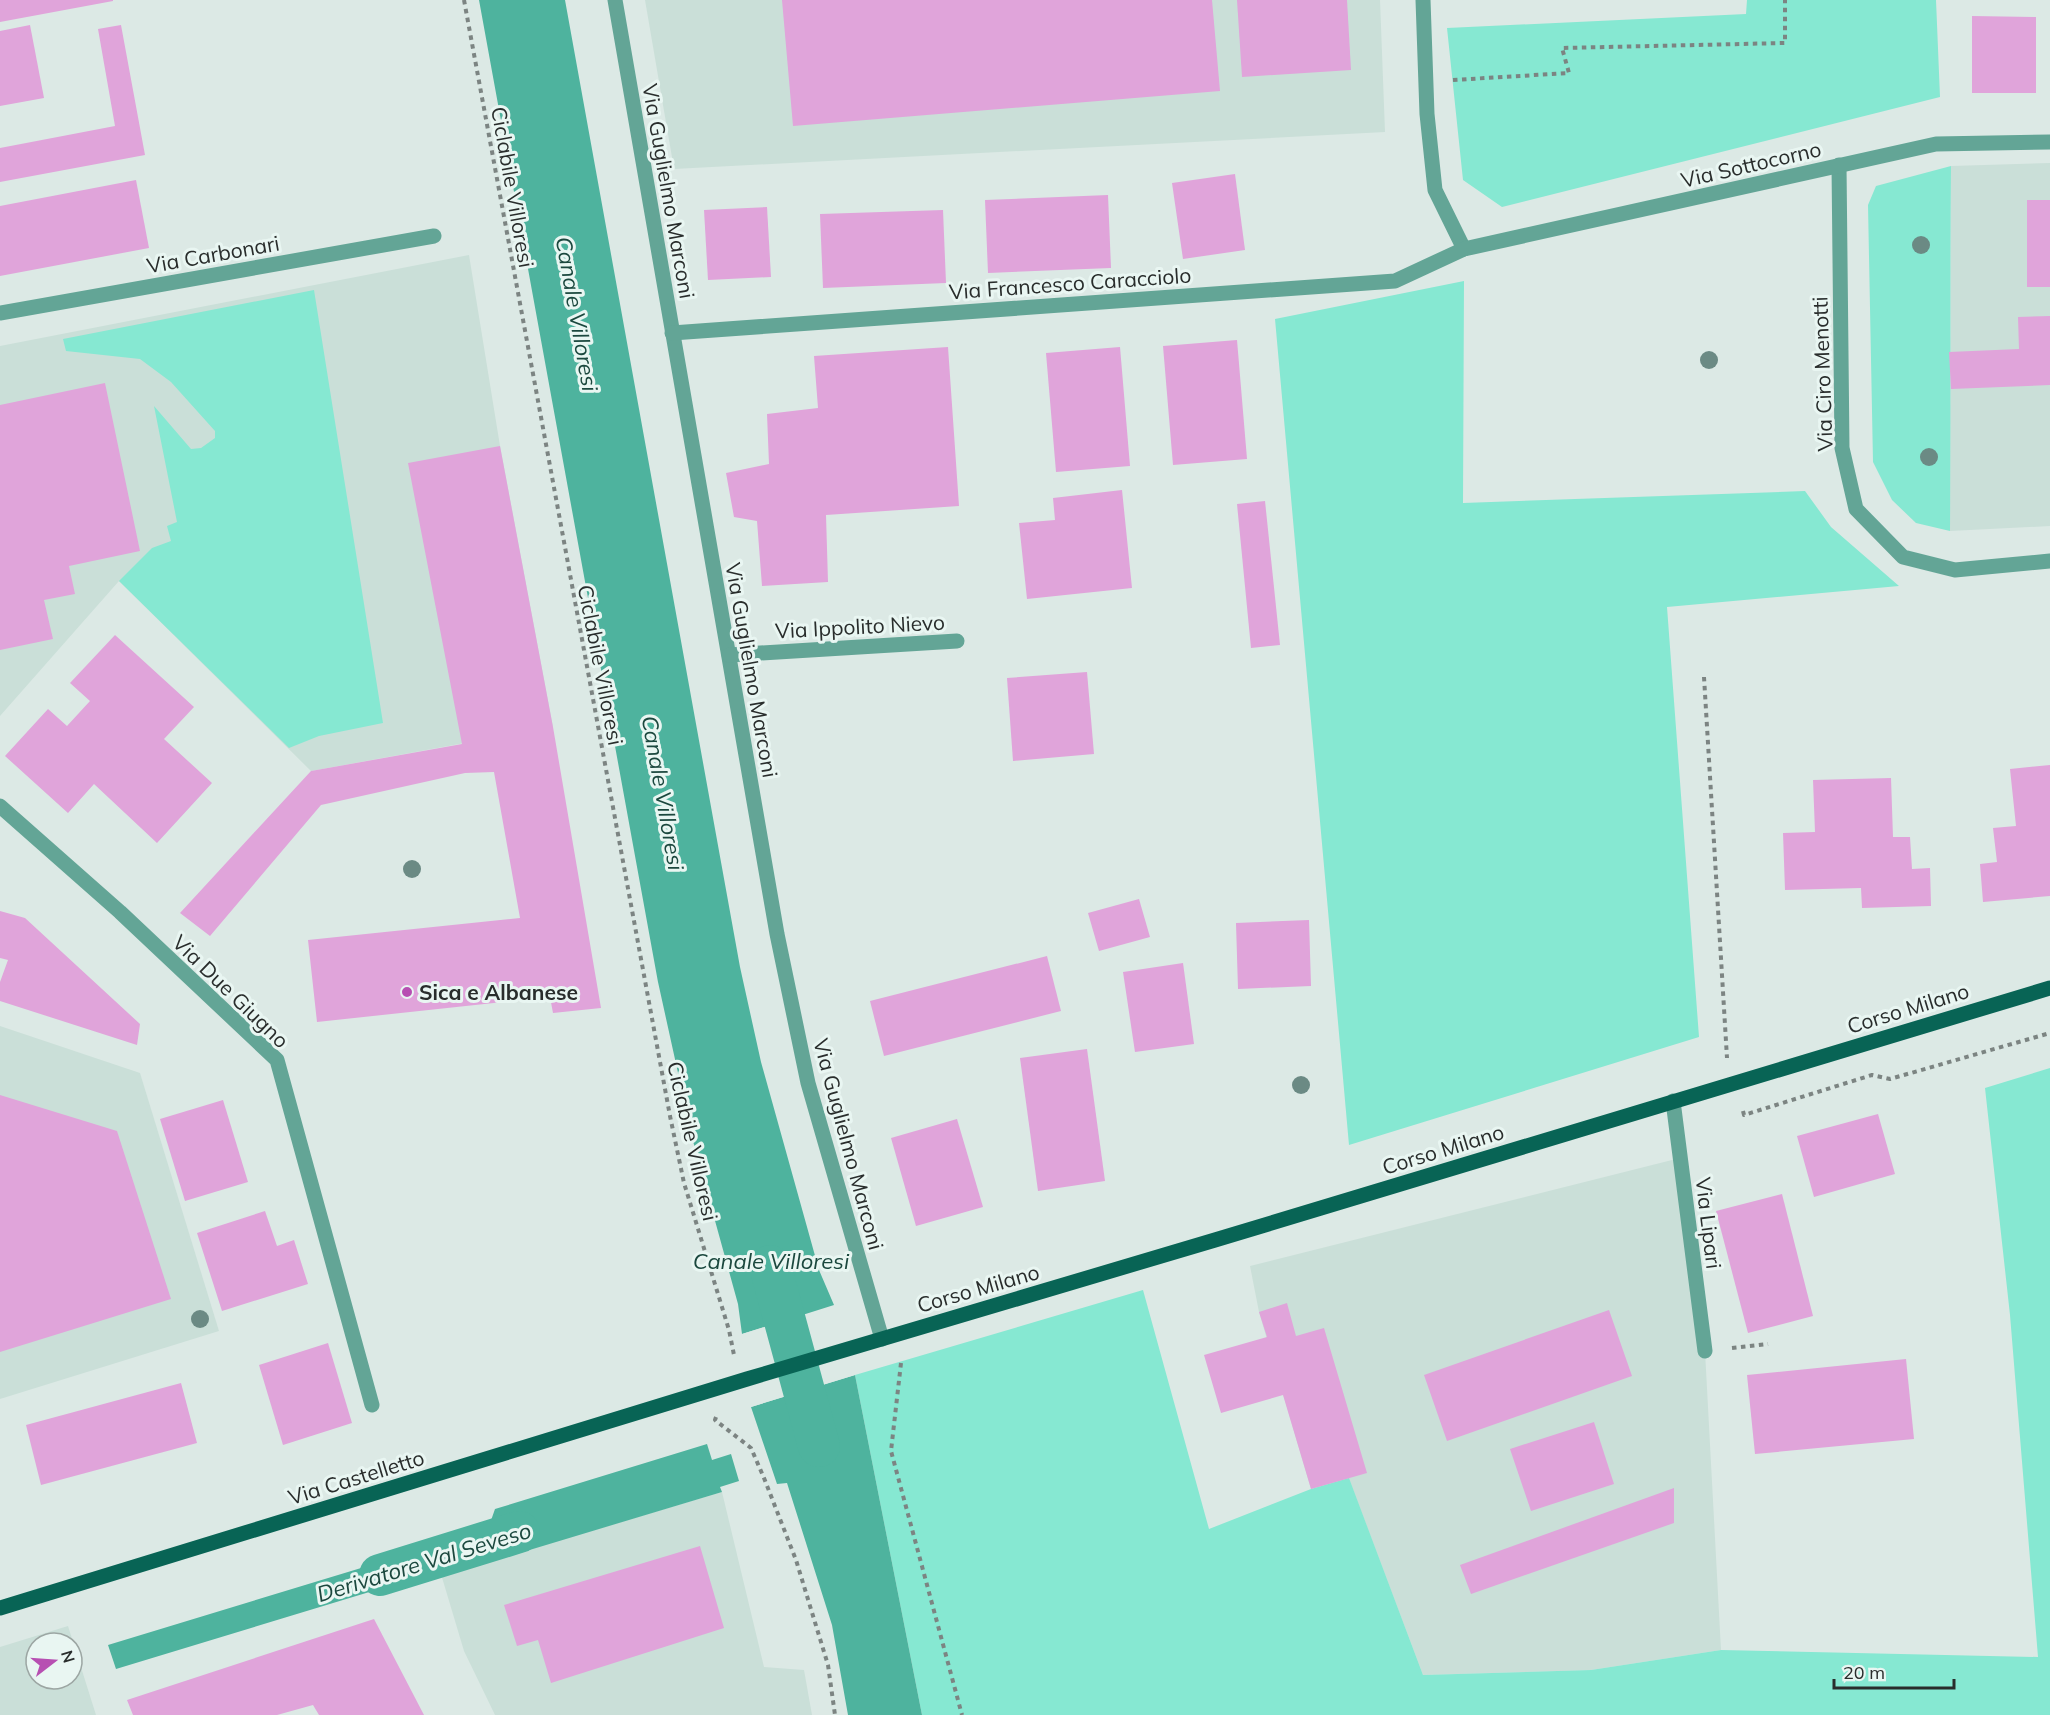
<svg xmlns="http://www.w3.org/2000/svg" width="2050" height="1715" font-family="Mulish,sans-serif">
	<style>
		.built { fill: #cadfd8; fill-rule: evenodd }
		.green { fill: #86e8d2 }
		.water { fill: #4eb39e }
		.pier { fill: #dce9e5 }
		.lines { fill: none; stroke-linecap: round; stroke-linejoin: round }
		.canal { stroke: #4eb39e; stroke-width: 42 }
		.building { fill: #e0a4da }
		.path { stroke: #7c8482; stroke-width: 4; stroke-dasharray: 4.5 4.5; stroke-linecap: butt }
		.minor { stroke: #63a596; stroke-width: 15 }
		.major { stroke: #086455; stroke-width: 15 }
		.tree { fill: #6b8a84 }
		.poi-dot { fill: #b74fb2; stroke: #e9f6f2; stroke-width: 2 }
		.labels { text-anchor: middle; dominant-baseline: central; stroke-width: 6; stroke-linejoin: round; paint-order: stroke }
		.street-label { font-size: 21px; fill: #292d2c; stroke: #e9f6f2 }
		.poi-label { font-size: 21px; font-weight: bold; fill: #292d2c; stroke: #e9f6f2; text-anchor: start }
		.water-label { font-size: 22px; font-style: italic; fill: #1b483e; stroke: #e9f6f2 }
	</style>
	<rect width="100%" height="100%" fill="#dce9e5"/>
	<g class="built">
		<path d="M 645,0 L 1380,0 L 1385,132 L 674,169 Z"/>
		<path d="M 2050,163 L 2050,526 L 1950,531 L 1951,166 Z"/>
		<path d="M 469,255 L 500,446 L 553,727 L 311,771 L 119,581 L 0,716 L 0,346 Z"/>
		<path d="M 0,1026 L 140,1073 L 219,1331 L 0,1399 Z"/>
		<path d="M 1680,1158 L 1705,1351 L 1721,1650 L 1591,1670 L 1423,1675 L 1349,1479 L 1311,1489 L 1259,1312 L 1250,1266 Z"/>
		<path d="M 722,1492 L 764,1667 L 804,1670 L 812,1715 L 495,1715 L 464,1651 L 435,1554 L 462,1546 L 465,1556 L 495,1547 L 506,1556 Z"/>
		<path d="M 68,1626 L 96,1715 L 0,1715 L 0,1647 ZM 36,1643 L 72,1643 L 72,1679 L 36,1679 Z"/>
	</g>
	<g class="green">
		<path d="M 1747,0 L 1936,0 L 1940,97 L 1502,207 L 1463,180 L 1447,28 L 1746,14 Z"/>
		<path d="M 1951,166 C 1950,287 1951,409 1950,531 L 1916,523 L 1892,500 L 1873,462 L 1868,205 L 1876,186 Z"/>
		<path d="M 1464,281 L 1463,503 L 1805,491 L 1831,527 L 1899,586 L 1667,607 L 1699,1037 L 1349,1145 L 1275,319 Z"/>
		<path d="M 314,290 L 383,723 L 319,736 L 289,748 L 119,581 L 152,548 L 171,541 L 167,526 L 177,522 L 154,406 L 191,449 L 201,448 L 215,438 L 215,431 L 171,382 L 140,359 L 66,351 L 63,339 Z"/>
		<path d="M 2050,1068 L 2050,1715 L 922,1715 L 855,1375 L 1143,1290 L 1209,1529 L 1311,1489 L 1349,1478 L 1423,1675 L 1591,1670 L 1721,1650 L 2038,1657 L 2010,1315 L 1985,1088 Z"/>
	</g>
	<g class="water">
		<path d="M 479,0 L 565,0 L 740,967 L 761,1062 L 819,1270 L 834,1305 L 742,1334 L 738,1304 L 693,1141 L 658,982 Z"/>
		<path d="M 855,1375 L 922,1715 L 848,1715 L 832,1625 L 787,1483 L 777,1484 L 751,1407 Z"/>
		<path d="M 707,1444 L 712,1460 L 731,1454 L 739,1481 L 720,1487 L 722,1492 L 506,1557 L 495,1547 L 465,1556 L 462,1546 L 465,1536 L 488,1529 L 495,1509 Z"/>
		<path d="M 427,1548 L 435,1554 L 437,1563 L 397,1577 L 399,1583 L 116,1669 L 108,1645 Z"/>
	</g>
	<g class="pier">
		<path d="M 834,1306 L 835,1308 L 742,1337 L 742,1334 Z"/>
		<path d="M 854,1372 L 855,1375 L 751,1407 L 750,1404 Z"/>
	</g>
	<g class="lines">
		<g class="canal">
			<path d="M 770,1266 L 819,1446"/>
			<path d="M 380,1575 L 519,1532"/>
		</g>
	</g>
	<g class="building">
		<path d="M 0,0 L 113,0 L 113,1 L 0,22 Z"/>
		<path d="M 782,0 L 1212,0 L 1220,91 L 793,126 Z"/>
		<path d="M 1237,0 L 1347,0 L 1351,70 L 1242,77 Z"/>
		<path d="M 1972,16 L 2036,17 L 2036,93 L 1972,93 Z"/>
		<path d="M 30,25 L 44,98 L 0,106 L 0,31 Z"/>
		<path d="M 121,25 L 145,155 L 0,182 L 0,148 L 115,126 L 98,29 Z"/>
		<path d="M 1235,174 L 1245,250 L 1183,259 L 1172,183 Z"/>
		<path d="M 136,180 L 149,248 L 0,276 L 0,206 Z"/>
		<path d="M 1108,195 L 1111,268 L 988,273 L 985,200 Z"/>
		<rect x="2027" y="200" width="23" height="87"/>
		<path d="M 767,207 L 771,277 L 708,280 L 704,210 Z"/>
		<path d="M 943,210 L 946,283 L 823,288 L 820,214 Z"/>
		<path d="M 2050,316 L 2050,385 L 1951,389 L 1949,352 L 2019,349 L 2018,317 Z"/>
		<path d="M 1237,340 L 1247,459 L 1173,465 L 1163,346 Z"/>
		<path d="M 948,347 L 959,506 L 826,515 L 828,582 L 762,586 L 757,521 L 734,517 L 726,473 L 769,464 L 767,414 L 818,408 L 814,356 Z"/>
		<path d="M 1120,347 L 1130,466 L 1056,472 L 1046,353 Z"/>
		<path d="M 105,383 L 140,551 L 69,566 L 75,594 L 44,600 L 53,639 L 0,650 L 0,405 Z"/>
		<path d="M 500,446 L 553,727 L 601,1008 L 553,1013 L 550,997 L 317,1022 L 308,940 L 520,918 L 494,772 L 465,773 L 321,805 L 210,936 L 180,913 L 311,771 L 462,744 L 408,463 Z"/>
		<path d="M 1122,490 L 1132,588 L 1027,599 L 1019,523 L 1055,520 L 1053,498 Z"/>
		<path d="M 1265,501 L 1280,645 L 1251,648 L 1237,504 Z"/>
		<path d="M 115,635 L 194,707 L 164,739 L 212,783 L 157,843 L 94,784 L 68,813 L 5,756 L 48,709 L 67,726 L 90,701 L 70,683 Z"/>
		<path d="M 1087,672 L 1094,754 L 1013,761 L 1007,678 Z"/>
		<path d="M 2050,765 L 2050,896 L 1983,902 L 1980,864 L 1997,862 L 1993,828 L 2016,826 L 2010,769 Z"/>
		<path d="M 1891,778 L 1893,837 L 1910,837 L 1912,869 L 1930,868 L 1931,906 L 1862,908 L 1861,888 L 1785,890 L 1783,833 L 1815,832 L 1813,780 Z"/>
		<path d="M 1139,899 L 1150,937 L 1099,951 L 1088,913 Z"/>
		<path d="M 0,911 L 25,918 L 140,1024 L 137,1045 L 0,1001 L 0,982 L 8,960 L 0,958 Z"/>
		<path d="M 1309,920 L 1311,986 L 1238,989 L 1236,923 Z"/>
		<path d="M 1047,956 L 1061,1011 L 884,1056 L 870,1001 Z"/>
		<path d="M 1183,963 L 1194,1044 L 1135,1052 L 1123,972 Z"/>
		<path d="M 1087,1049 L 1105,1181 L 1038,1191 L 1020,1058 Z"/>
		<path d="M 0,1095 L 117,1131 L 171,1299 L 0,1352 Z"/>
		<path d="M 223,1100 L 248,1182 L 185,1201 L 160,1119 Z"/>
		<path d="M 1878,1114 L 1895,1174 L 1814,1197 L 1797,1136 Z"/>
		<path d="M 957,1119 L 983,1207 L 916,1226 L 891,1138 Z"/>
		<path d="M 1782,1194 L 1813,1316 L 1748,1333 L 1716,1211 Z"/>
		<path d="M 265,1211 L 277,1246 L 294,1240 L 308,1284 L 222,1311 L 197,1233 Z"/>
		<path d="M 1287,1303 L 1296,1336 L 1324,1328 L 1367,1473 L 1311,1489 L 1283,1395 L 1221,1413 L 1204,1355 L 1267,1337 L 1259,1312 Z"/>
		<path d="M 1609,1310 L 1632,1376 L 1447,1441 L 1424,1375 Z"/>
		<path d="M 328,1343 L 352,1423 L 283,1445 L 259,1365 Z"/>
		<path d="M 1906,1359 L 1914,1439 L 1755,1454 L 1747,1375 Z"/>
		<path d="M 181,1383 L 197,1443 L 41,1485 L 26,1425 Z"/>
		<path d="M 1594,1422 L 1614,1484 L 1531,1511 L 1510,1449 Z"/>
		<path d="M 1674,1488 L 1674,1523 L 1471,1594 L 1460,1565 Z"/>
		<path d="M 700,1546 L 724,1628 L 551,1683 L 538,1640 L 517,1646 L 504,1605 Z"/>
		<path d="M 374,1619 L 424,1715 L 319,1715 L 313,1705 L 277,1715 L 133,1715 L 127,1700 Z"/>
	</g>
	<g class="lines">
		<g class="path">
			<path d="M 464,0 L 670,1116 L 684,1183 L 729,1330 L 734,1355"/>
			<path d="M 1453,80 L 1569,73 L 1562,48 L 1785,43 L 1785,0"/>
			<path d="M 1704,677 L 1727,1058"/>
			<path d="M 1743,1111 L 1744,1115 L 1872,1075 L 1890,1079 L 2050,1033"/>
			<path d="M 1732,1348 L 1768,1344"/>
			<path d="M 901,1363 L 891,1451 L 962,1715"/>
			<path d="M 716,1417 L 715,1420 L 751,1448 L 764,1478 L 796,1560 L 828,1665 L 835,1715"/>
		</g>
		<g class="minor">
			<path d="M 615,0 L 777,934 L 808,1083 L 882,1339"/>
			<path d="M 1423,0 L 1427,114 L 1435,190 L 1464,249"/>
			<path d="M 1839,165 L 1842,448 L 1856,509 L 1903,557 L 1955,570 L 2050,561"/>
			<path d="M 0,313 L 434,236"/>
			<path d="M 672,333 L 1395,281 L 1464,249 L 1936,144 L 2050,142"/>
			<path d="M 729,655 L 957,641"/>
			<path d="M 0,806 L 120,912 L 277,1060 L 372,1405"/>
			<path d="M 1673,1101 L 1705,1351"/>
		</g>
		<path class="major" d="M 0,1608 L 747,1379 L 1215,1240 L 2050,988"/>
	</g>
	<g class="tree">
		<circle cx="1921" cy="245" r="9"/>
		<circle cx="1709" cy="360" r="9"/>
		<circle cx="1929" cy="457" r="9"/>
		<circle cx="412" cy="869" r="9"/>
		<circle cx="1301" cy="1085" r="9"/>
		<circle cx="200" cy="1319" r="9"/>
	</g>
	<circle class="poi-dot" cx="407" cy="992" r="6"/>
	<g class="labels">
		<g class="street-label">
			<text transform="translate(1751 164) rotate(-13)">Via Sottocorno</text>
			<text transform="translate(513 187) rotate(80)">Ciclabile Villoresi</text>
			<text transform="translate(669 191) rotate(80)">Via Guglielmo Marconi</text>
			<text transform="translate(213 254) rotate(-10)">Via Carbonari</text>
			<text transform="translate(1070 283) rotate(-4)">Via Francesco Caracciolo</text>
			<text transform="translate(1822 374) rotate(-92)">Via Ciro Menotti</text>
			<text transform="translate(860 626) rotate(-3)">Via Ippolito Nievo</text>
			<text transform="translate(601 665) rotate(79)">Ciclabile Villoresi</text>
			<text transform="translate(752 670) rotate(80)">Via Guglielmo Marconi</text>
			<text transform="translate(231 991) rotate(44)">Via Due Giugno</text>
			<text transform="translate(1908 1008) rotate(-17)">Corso Milano</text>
			<text transform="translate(693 1141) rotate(77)">Ciclabile Villoresi</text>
			<text transform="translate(849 1144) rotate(75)">Via Guglielmo Marconi</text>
			<text transform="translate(1443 1149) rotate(-17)">Corso Milano</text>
			<text transform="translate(1709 1223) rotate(83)">Via Lipari</text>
			<text transform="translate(978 1288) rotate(-16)">Corso Milano</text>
			<text transform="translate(356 1477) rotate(-17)">Via Castelletto</text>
		</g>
		<g class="poi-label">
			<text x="419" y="992">Sica e Albanese</text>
		</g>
		<g class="water-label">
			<text transform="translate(577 314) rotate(80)">Canale Villoresi</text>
			<text transform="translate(663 793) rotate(80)">Canale Villoresi</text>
			<text x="771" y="1261">Canale Villoresi</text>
			<text transform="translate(424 1562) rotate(-17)">Derivatore Val Seveso</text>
		</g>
	</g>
	<g transform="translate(54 1661) rotate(73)"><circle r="28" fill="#e9f6f2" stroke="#9ca6a3" stroke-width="1.5"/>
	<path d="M0-4.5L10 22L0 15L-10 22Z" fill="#b74fb2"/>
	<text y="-9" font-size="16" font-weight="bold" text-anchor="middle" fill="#292d2c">N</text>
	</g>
	<path d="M1834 1679v9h120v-9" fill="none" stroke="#292d2c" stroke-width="3"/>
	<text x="1843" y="1679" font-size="18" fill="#292d2c" stroke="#e9f6f2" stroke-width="4.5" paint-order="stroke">20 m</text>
</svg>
